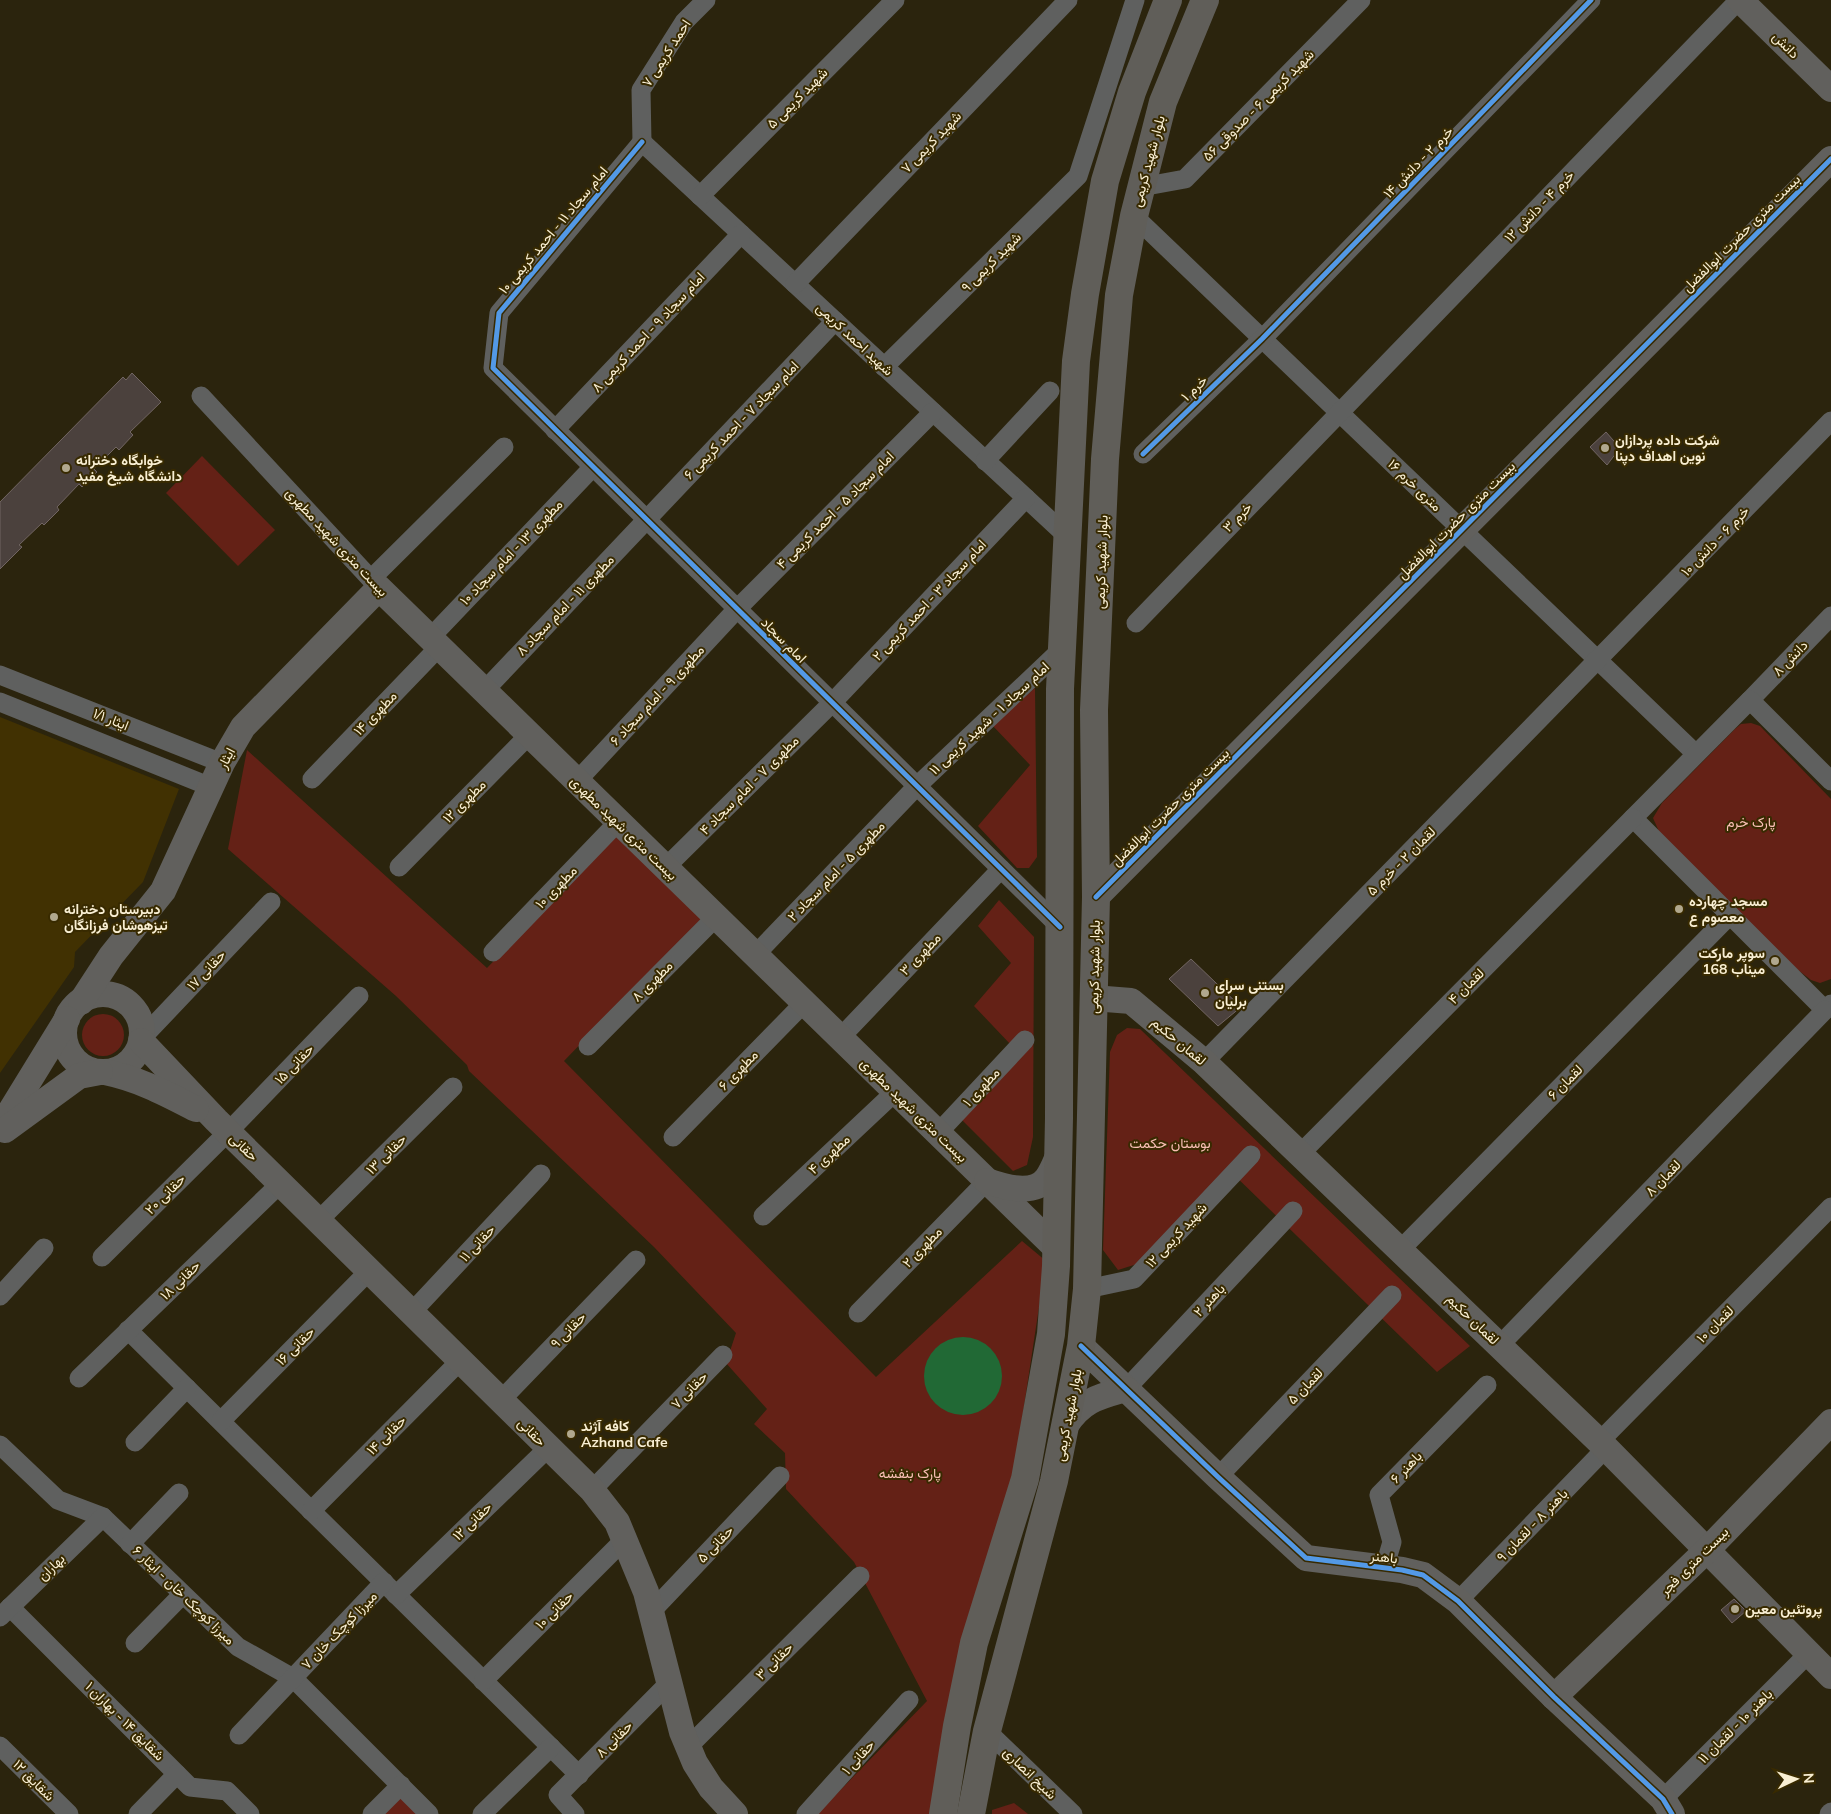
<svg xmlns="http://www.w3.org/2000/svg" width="1831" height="1814" font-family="Mulish,Vazirmatn,sans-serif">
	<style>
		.built { fill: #413102 }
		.green { fill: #642116 }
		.water { fill: #216935 }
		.building { fill: #4b413d; stroke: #716562 }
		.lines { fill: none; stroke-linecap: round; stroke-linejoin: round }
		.street { stroke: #5f605f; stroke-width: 19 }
		.secondary { stroke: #61605d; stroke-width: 26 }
		.primary { stroke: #605e59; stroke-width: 28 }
		.cycleway-casing { stroke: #382a00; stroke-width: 8 }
		.cycleway { stroke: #5399e6; stroke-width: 5 }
		.poi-dot { fill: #b1a88e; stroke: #382a00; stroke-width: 2 }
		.labels { text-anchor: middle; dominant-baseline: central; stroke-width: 4; stroke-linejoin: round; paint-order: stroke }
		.street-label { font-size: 14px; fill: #f9efd3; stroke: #382a00 }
		.poi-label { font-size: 14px; font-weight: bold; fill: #f9efd3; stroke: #382a00; text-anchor: start }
		.park-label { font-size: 14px; fill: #fabfb5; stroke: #382a00 }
	</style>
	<rect width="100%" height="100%" fill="#2b240d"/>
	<path class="built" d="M 0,717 L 179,789 L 143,882 L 75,952 L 74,967 L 0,1073 Z"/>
	<g class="green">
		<path d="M 202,456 L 275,530 L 238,566 L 166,493 Z"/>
		<path d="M 1035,688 L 1037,857 L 1029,868 L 1017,868 L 978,826 L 1030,765 L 992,725 Z"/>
		<path d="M 1751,723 L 1760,726 L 1831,799 L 1831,979 L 1820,983 L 1811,980 L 1798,970 L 1733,909 L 1661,836 L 1653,818 L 1662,803 L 1735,729 L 1741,724 Z"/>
		<path d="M 247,750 L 487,968 L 615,834 L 703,917 L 564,1061 L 876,1377 L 1022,1241 L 1046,1261 L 1013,1479 L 933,1814 L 817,1814 L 927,1701 L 854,1562 L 786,1489 L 785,1453 L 754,1424 L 767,1409 L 726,1363 L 736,1333 L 654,1247 L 469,1071 L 467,1065 L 396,996 L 228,849 Z"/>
		<path d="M 999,900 L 1034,937 L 1033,1137 L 1027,1165 L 1013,1171 L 954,1112 L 1012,1046 L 974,1006 L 1011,963 L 978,926 Z"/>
		<circle cx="103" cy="1035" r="21"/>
		<path d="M 1127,1028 L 1140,1029 L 1470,1346 L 1437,1372 L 1229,1170 L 1137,1264 L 1118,1270 L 1103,1250 L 1110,1052 L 1117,1035 Z"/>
		<path d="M 403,1793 L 424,1814 L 384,1814 Z"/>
		<path d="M 1014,1803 L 1028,1814 L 992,1814 L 992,1810 Z"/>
	</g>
	<circle class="water" cx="963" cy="1376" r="39"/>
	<g class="building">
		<path d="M 132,373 L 161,402 L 130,432 L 133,435 L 119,450 L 116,447 L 94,469 L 97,472 L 82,487 L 79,484 L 57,507 L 59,510 L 44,525 L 42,523 L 19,545 L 22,547 L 0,569 L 0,502 L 123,377 L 126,380 Z"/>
		<path d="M 1606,432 L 1620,448 L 1607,465 L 1590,447 Z"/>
		<path d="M 1191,959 L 1241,1007 L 1218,1026 L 1169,979 Z"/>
		<path d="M 1734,1599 L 1746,1611 L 1732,1623 L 1721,1610 Z"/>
	</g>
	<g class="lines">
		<g class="street">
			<path d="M 642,142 L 499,313 L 493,368 L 1060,927"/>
			<path d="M 642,142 L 1068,537"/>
			<path d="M 642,142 L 641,90 L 684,22 L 706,0"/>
			<path d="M 1141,187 L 1185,179 L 1361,0"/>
			<path d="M 700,196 L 895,0"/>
			<path d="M 1134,216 L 1696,754"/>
			<path d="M 795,284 L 1068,0"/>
			<path d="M 884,367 L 1078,176 L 1135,0"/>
			<path d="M 201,396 L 379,588"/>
			<path d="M 555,430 L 741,234"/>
			<path d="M 1143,454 L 1262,339 L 1591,0"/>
			<path d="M 985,461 L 1050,391"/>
			<path d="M 371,579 L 504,447"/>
			<path d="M 1136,623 L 1739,0"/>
			<path d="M 430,638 L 593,467"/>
			<path d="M 0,675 L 222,763"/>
			<path d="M 484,691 L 835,321"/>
			<path d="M 1750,700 L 1831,616"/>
			<path d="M 0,702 L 211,787"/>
			<path d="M 312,779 L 439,647"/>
			<path d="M 577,781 L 737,609 L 933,412"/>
			<path d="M 1831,781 L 1750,700 L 1633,818 L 1825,1010 L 1831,1004"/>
			<path d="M 399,867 L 529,735"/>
			<path d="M 665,868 L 832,703 L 1026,498"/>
			<path d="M 493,952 L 618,822"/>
			<path d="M 755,955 L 917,786 L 1062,649"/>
			<path d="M 142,1038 L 271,902"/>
			<path d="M 840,1038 L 1001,869"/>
			<path d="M 588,1046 L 716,917"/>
			<path d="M 1204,1062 L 1831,421"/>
			<path d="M 938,1133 L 1025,1040"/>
			<path d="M 673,1137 L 804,1003"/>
			<path d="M 1300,1154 L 1633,818"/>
			<path d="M 763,1216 L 895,1092"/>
			<path d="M 319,1220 L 453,1087"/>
			<path d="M 1401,1249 L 1730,915"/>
			<path d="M 102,1257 L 228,1132 L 359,996"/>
			<path d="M 1087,1289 L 1134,1279 L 1251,1155"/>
			<path d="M 0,1296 L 44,1248"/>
			<path d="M 412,1312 L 541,1174"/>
			<path d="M 858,1313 L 987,1181"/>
			<path d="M 128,1330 L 579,1775"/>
			<path d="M 1500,1345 L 1825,1010"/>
			<path d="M 79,1378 L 281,1183"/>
			<path d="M 1126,1389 L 1293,1211"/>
			<path d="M 501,1400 L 636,1260"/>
			<path d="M 221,1421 L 370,1270"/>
			<path d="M 135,1442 L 187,1388"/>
			<path d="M 1599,1442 L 1831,1207"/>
			<path d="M 0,1445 L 58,1500 L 103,1517 L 238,1647 L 293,1678 L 429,1814"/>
			<path d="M 1218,1477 L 1392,1295"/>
			<path d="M 592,1490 L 723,1355"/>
			<path d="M 311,1511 L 461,1360"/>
			<path d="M 130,1544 L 179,1493"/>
			<path d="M 1384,1569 L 1392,1542 L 1379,1495 L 1487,1385"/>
			<path d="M 396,1595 L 548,1448"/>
			<path d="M 1458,1601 L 1606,1448"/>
			<path d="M 10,1607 L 190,1787 L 227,1791 L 250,1814"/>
			<path d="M 651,1612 L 780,1476"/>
			<path d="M 0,1617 L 103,1517"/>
			<path d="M 135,1643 L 182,1595"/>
			<path d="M 483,1681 L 625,1539"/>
			<path d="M 987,1731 L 1073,1814"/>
			<path d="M 239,1735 L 384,1582"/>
			<path d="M 0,1746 L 69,1814"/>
			<path d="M 688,1747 L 860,1576"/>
			<path d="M 1663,1799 L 1808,1654"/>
			<path d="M 138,1814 L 177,1774"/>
			<path d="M 372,1814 L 401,1785"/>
			<path d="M 482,1814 L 551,1747"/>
			<path d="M 575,1814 L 558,1795 L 669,1683"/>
			<path d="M 806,1814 L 909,1700"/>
			<path d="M 1829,1814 L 1831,1812"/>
		</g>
		<g class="secondary">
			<path d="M 1740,0 L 1831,89"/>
			<path d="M 1096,897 L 1831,159"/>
			<circle cx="103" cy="1033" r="39"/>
			<path d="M 1093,998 L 1131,1001 L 1204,1062 L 1606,1448 L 1831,1676"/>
			<path d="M 81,1002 L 111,956 L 163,891 L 222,763 L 243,727 L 379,588 L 1057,1249"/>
			<path d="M 141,1041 L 216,1120 L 592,1490 L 617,1522 L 646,1592 L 682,1732 L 695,1763 L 711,1788 L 735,1814"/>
			<path d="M 105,1072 C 139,1079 165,1093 196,1109"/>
			<path d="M 0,1128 L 67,1019"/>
			<path d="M 5,1130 L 79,1076 L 100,1072"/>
			<path d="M 987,1181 C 1004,1187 1034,1196 1047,1178 C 1052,1171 1055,1163 1058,1156"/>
			<path d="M 1081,1346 L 1218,1477 L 1306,1558 L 1402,1570 L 1423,1575 L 1458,1601 L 1554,1697 L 1663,1799 L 1672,1814"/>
			<path d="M 1066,1425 C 1083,1400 1098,1397 1126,1389"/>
			<path d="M 1554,1697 L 1707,1550 L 1831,1422"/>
		</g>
		<g class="primary">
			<path d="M 943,1814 L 957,1726 L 974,1643 L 1025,1479 L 1051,1334 L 1056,1266 L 1059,1118 L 1060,689 L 1076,361 L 1085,294 L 1105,181 L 1132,92 L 1168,0"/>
			<path d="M 971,1814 L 987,1731 L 1054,1481 L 1081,1346 L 1087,1289 L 1096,897 L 1094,710 L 1105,459 L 1119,295 L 1134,216 L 1163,102 L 1205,0"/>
		</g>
		<g class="cycleway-casing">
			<g id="cycleway">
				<path d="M 642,142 L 499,313 L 493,368 L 1060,927"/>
				<path d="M 1143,454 L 1262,339 L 1591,0"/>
				<path d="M 1096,897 L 1831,159"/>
				<path d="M 1081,1346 L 1218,1477 L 1306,1558 L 1402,1570 L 1423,1575 L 1458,1601 L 1554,1697 L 1663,1799 L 1672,1814"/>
			</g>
		</g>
		<use href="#cycleway" class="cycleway"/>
	</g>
	<g class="poi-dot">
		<circle cx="1605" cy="448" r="5"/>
		<circle cx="66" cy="468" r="5"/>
		<circle cx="1679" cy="909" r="5"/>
		<circle cx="54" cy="917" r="5"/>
		<circle cx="1775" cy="961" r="5"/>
		<circle cx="1205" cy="993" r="5"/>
		<circle cx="571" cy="1434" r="5"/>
		<circle cx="1735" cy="1609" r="5"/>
	</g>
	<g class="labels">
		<g class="street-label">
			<text transform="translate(1786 45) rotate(45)">دانش</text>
			<text transform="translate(666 53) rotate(-57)">احمد کریمی ۷</text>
			<text transform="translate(797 98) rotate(-45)">شهید کریمی ۵</text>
			<text transform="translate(1258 105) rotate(-45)">شهید کریمی ۶ - صدوقی ۵۶</text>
			<text transform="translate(931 142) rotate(-46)">شهید کریمی ۷</text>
			<text transform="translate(1148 161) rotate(-75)">بلوار شهید کریمی</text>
			<text transform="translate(1418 162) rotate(-46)">خرم ۲ - دانش ۱۴</text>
			<text transform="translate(1539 206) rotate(-46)">خرم ۴ - دانش ۱۲</text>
			<text transform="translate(553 230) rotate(-50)">امام سجاد ۱۱ - احمد کریمی ۱۰</text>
			<text transform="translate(1741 233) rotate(-45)">بیست متری حضرت ابوالفضل</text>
			<text transform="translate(991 262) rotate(-45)">شهید کریمی ۹</text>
			<text transform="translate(648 332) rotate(-47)">امام سجاد ۹ - احمد کریمی ۸</text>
			<text transform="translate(855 339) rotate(43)">شهید احمد کریمی</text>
			<text transform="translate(1194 388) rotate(-44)">خرم ۱</text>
			<text transform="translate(741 420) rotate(-46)">امام سجاد ۷ - احمد کریمی ۶</text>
			<text transform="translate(1415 485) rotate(44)">۱۶ متری خرم</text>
			<text transform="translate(835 510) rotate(-45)">امام سجاد ۵ - احمد کریمی ۴</text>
			<text transform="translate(1237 517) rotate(-46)">خرم ۳</text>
			<text transform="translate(1456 520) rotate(-45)">بیست متری حضرت ابوالفضل</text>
			<text transform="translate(1715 541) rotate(-46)">خرم ۶ - دانش ۱۰</text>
			<text transform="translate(337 542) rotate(47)">بیست متری شهید مطهری</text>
			<text transform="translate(511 552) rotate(-46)">مطهری ۱۳ - امام سجاد ۱۰</text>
			<text transform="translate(1101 562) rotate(-88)">بلوار شهید کریمی</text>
			<text transform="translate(929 600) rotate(-47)">امام سجاد ۳ - احمد کریمی ۲</text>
			<text transform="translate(565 605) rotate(-46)">مطهری ۱۱ - امام سجاد ۸</text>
			<text transform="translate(784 640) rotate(45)">امام سجاد</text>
			<text transform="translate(1790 658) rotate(-46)">دانش ۸</text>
			<text transform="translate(657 695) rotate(-47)">مطهری ۹ - امام سجاد ۶</text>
			<text transform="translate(375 713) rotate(-46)">مطهری ۱۴</text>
			<text transform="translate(989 718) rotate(-43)">امام سجاد ۱ - شهید کریمی ۱۱</text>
			<text transform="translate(111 719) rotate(22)">ایثار ۱/۱</text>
			<text transform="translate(226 758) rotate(-62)">ایثار</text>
			<text transform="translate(749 785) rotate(-45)">مطهری ۷ - امام سجاد ۴</text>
			<text transform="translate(464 801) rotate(-45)">مطهری ۱۲</text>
			<text transform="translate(1170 807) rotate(-45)">بیست متری حضرت ابوالفضل</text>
			<text transform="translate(624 828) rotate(44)">بیست متری شهید مطهری</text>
			<text transform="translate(1401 861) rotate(-45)">لقمان ۲ - خرم ۵</text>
			<text transform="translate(836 871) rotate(-46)">مطهری ۵ - امام سجاد ۲</text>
			<text transform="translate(556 887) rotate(-46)">مطهری ۱۰</text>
			<text transform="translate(920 954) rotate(-46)">مطهری ۳</text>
			<text transform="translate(1094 967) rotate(-89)">بلوار شهید کریمی</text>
			<text transform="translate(206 970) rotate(-47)">حقانی ۱۷</text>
			<text transform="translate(652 981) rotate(-45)">مطهری ۸</text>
			<text transform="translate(1466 986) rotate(-45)">لقمان ۴</text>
			<text transform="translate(1179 1041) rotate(40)">لقمان حکیم</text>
			<text transform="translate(294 1064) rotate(-46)">حقانی ۱۵</text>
			<text transform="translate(738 1070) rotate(-46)">مطهری ۶</text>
			<text transform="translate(1565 1082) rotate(-45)">لقمان ۶</text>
			<text transform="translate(981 1087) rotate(-47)">مطهری ۱</text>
			<text transform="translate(914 1110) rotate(44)">بیست متری شهید مطهری</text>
			<text transform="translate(244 1147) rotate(44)">حقانی</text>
			<text transform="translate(386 1154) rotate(-45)">حقانی ۱۳</text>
			<text transform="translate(829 1154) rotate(-43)">مطهری ۴</text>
			<text transform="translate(1663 1178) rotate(-46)">لقمان ۸</text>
			<text transform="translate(165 1194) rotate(-45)">حقانی ۲۰</text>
			<text transform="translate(1176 1235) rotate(-47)">شهید کریمی ۱۲</text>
			<text transform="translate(477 1243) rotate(-47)">حقانی ۱۱</text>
			<text transform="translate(922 1247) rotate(-46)">مطهری ۲</text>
			<text transform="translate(180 1280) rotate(-44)">حقانی ۱۸</text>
			<text transform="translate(1209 1300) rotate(-47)">باهنر ۲</text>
			<text transform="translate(1473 1319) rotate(44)">لقمان حکیم</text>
			<text transform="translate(1715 1324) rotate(-45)">لقمان ۱۰</text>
			<text transform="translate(568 1330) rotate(-46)">حقانی ۹</text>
			<text transform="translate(295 1346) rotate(-45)">حقانی ۱۶</text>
			<text transform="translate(1305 1386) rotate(-46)">لقمان ۵</text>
			<text transform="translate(689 1390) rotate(-46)">حقانی ۷</text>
			<text transform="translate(1068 1415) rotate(-79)">بلوار شهید کریمی</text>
			<text transform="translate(532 1432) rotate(45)">حقانی</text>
			<text transform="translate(386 1435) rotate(-45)">حقانی ۱۴</text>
			<text transform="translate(1406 1467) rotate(-46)">باهنر ۶</text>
			<text transform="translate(472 1521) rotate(-44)">حقانی ۱۲</text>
			<text transform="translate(1532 1525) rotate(-46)">باهنر ۸ - لقمان ۹</text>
			<text transform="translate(715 1544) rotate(-46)">حقانی ۵</text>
			<text transform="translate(1384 1557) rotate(6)">باهنر</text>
			<text transform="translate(1694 1561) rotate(-45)">بیست متری فجر</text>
			<text transform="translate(51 1567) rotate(-44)">بهاران</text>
			<text transform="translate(184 1595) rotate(44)">میرزا کوچک خان - ایثار ۶</text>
			<text transform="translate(554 1610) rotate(-45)">حقانی ۱۰</text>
			<text transform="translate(339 1630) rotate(-46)">میرزا کوچک خان ۷</text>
			<text transform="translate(774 1661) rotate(-45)">حقانی ۳</text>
			<text transform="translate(125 1721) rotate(45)">شقایق ۱۴ - بهاران ۱</text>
			<text transform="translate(1735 1726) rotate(-45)">باهنر ۱۰ - لقمان ۱۱</text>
			<text transform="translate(614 1739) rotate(-45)">حقانی ۸</text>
			<text transform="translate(858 1757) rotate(-48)">حقانی ۱</text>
			<text transform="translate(1030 1773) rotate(44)">شیخ انصاری</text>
			<text transform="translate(34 1780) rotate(45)">شقایق ۱۲</text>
		</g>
		<g class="poi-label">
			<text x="1615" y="440">شرکت داده پردازان<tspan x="1615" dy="16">نوین اهداف دپنا</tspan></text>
			<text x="76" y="460">خوابگاه دخترانه<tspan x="76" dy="16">دانشگاه شیخ مفید</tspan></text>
			<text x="1689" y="901">مسجد چهارده<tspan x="1689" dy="16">معصوم ع</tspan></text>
			<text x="64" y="909">دبیرستان دخترانه<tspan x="64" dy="16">تیزهوشان فرزانگان</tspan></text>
			<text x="1765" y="953" text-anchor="end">سوپر مارکت<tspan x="1765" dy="16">میناب 168</tspan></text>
			<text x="1215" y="985">بستنی سرای<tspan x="1215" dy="16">برلیان</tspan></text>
			<text x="581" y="1426">کافه آژند<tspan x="581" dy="16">Azhand Cafe</tspan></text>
			<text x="1745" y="1609">پروتئین معین</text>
		</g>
		<g class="park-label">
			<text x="1751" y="822">پارک خرم</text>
			<text x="1170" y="1143">بوستان حکمت</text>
			<text x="910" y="1473">پارک بنفشه</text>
		</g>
	</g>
	<g transform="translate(1796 1779) rotate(86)" stroke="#382a00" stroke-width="4" paint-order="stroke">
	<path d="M0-4L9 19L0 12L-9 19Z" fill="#f9efd3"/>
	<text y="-8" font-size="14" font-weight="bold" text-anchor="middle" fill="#f9efd3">N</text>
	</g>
</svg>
